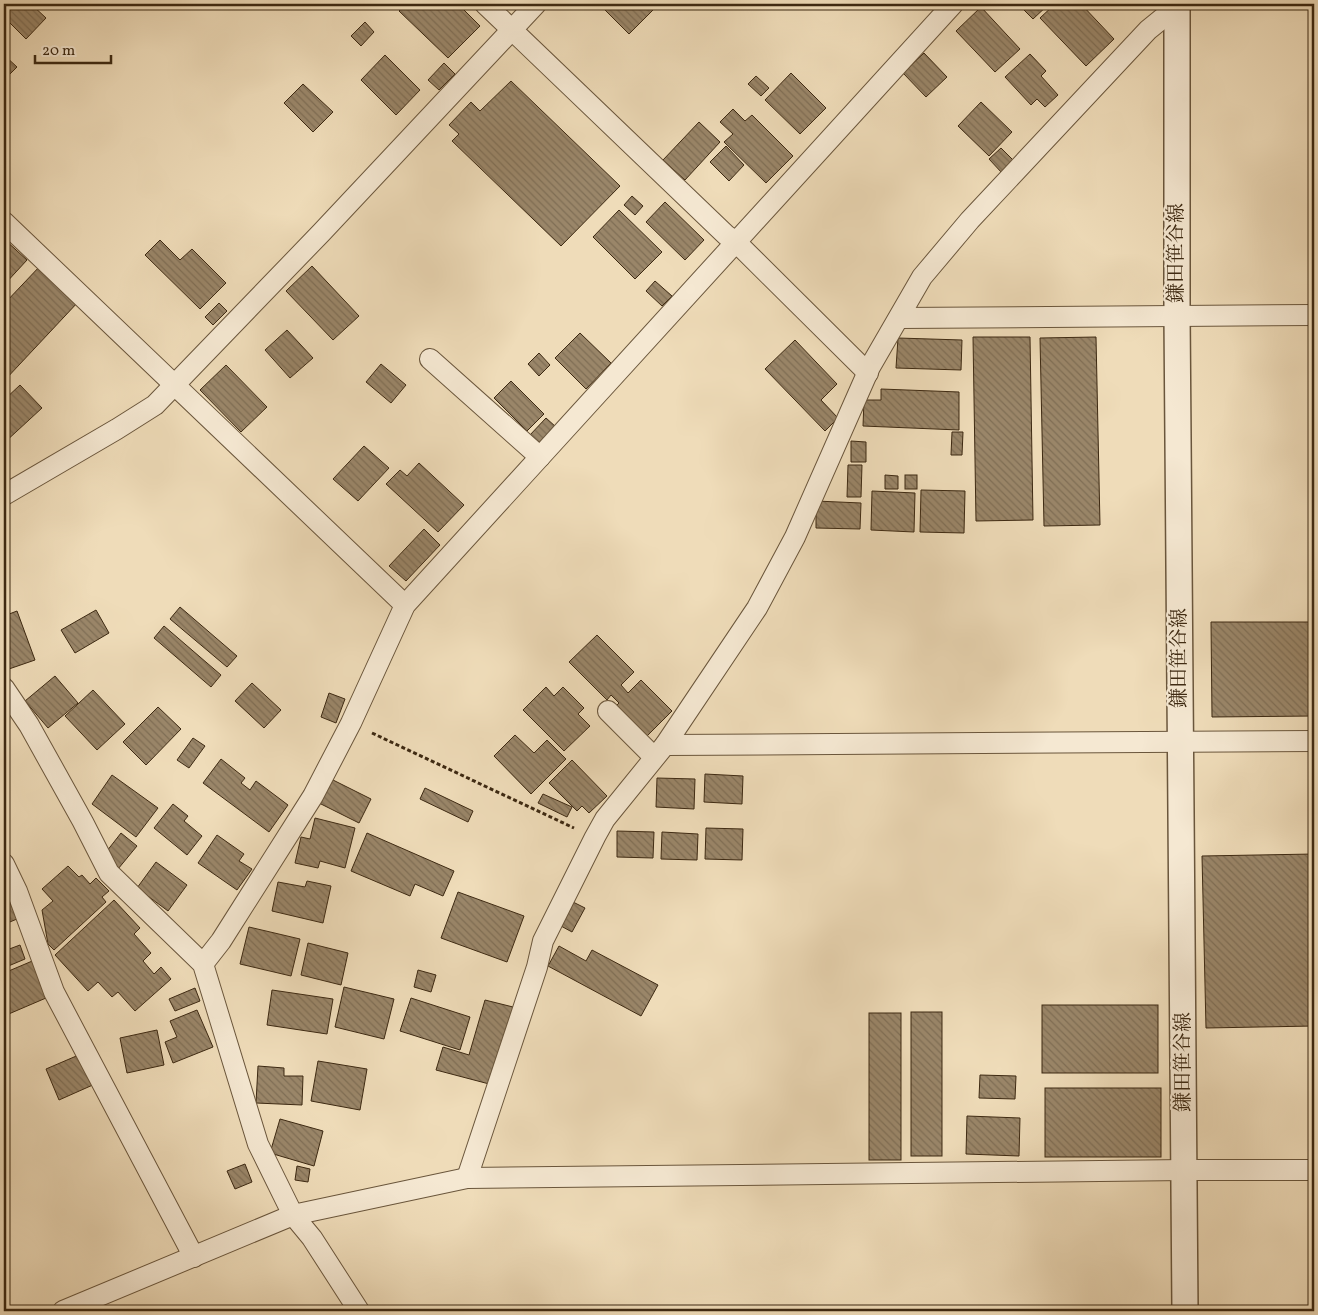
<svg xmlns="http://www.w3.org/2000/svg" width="1318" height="1315" font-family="Vollkorn,'Noto Serif JP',serif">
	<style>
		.building { fill: url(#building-back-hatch); stroke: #3d2912 }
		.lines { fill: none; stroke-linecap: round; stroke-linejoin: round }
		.minor-casing { stroke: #6a563c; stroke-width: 22 }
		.tertiary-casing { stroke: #6a563c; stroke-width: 28 }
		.path { stroke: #3d2912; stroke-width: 3; stroke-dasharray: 4 2.5; stroke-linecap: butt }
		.minor { stroke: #f5e8d2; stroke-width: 20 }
		.tertiary { stroke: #f5e8d2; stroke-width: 25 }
		.labels { text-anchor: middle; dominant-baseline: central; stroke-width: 4.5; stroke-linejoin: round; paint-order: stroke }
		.street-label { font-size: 20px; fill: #3d2912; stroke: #f5e8d2 }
	</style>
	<defs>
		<pattern id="building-back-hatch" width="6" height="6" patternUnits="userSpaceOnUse" patternTransform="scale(1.25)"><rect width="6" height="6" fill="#9a8669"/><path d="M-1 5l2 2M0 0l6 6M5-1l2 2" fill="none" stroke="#7f6e55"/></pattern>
	</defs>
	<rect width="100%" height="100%" fill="#efdcb9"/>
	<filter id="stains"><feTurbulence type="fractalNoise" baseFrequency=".004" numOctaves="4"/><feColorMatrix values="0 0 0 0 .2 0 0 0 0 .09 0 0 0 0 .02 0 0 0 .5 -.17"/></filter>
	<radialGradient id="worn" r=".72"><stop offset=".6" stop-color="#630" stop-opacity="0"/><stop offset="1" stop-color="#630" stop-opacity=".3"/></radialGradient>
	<g class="building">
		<path d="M 4,4 L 31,4 L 46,18 L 26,39 L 4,17 Z"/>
		<path d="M 406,4 L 458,4 L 480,26 L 448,58 L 399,11 Z"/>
		<path d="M 599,4 L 652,4 L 656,7 L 629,34 Z"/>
		<path d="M 1018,4 L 1049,4 L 1033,19 Z"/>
		<path d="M 1055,4 L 1081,4 L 1114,39 L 1086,66 L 1040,18 Z"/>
		<path d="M 981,7 L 1020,49 L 995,72 L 956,31 Z"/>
		<path d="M 365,22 L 374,32 L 361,46 L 351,36 Z"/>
		<path d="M 924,53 L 947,77 L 926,97 L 903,73 Z"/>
		<path d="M 1030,54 L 1046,71 L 1041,76 L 1058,95 L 1045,107 L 1037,99 L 1031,105 L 1005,77 Z"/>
		<path d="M 4,55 L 17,67 L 4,80 Z"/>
		<path d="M 385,55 L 420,90 L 396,115 L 361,80 Z"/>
		<path d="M 444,63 L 455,74 L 439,90 L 428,80 Z"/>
		<path d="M 791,73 L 826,108 L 800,134 L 765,100 Z"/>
		<path d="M 756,76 L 769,88 L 761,96 L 748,84 Z"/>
		<path d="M 511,81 L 620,186 L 561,246 L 452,141 L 459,134 L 449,125 L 471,102 L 480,111 Z"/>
		<path d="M 303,84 L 333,112 L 313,132 L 284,103 Z"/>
		<path d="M 981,102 L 1012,132 L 989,156 L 958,126 Z"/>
		<path d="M 733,109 L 745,121 L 752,115 L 793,156 L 766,183 L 724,142 L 733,134 L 720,122 Z"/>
		<path d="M 699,122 L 720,142 L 685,180 L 663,160 Z"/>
		<path d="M 726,146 L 744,165 L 729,181 L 710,162 Z"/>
		<path d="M 1001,148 L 1014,161 L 1002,173 L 989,159 Z"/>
		<path d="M 632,196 L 643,206 L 635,215 L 624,205 Z"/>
		<path d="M 665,202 L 704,240 L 685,260 L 646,222 Z"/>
		<path d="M 619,210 L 662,252 L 635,279 L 593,237 Z"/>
		<path d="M 4,239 L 27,260 L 4,285 Z"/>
		<path d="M 160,240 L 180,260 L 192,249 L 226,283 L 200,309 L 145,255 Z"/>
		<path d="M 41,265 L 79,301 L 4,381 L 4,304 Z"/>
		<path d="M 312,266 L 359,316 L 333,340 L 286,291 Z"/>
		<path d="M 655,281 L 672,296 L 662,306 L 646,291 Z"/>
		<path d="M 219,303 L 227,311 L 213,325 L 205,317 Z"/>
		<path d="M 287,330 L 313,358 L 290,378 L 265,350 Z"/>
		<path d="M 580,333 L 611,363 L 586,389 L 555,358 Z"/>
		<path d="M 973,337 L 1030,337 L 1033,520 L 976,521 Z"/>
		<path d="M 1096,337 L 1100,525 L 1044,526 L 1040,338 Z"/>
		<path d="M 898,338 L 962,340 L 961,370 L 896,368 Z"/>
		<path d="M 795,340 L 837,384 L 821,400 L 838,418 L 825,431 L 765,369 Z"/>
		<path d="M 539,353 L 550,365 L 539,376 L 528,364 Z"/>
		<path d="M 381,364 L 406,385 L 391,403 L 366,382 Z"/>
		<path d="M 226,365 L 267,407 L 241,432 L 200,390 Z"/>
		<path d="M 511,381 L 544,414 L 527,431 L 494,398 Z"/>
		<path d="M 20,385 L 42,408 L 4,443 L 4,400 Z"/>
		<path d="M 881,389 L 959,392 L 959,430 L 863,426 L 864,400 L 881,400 Z"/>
		<path d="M 546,418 L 556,427 L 539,445 L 529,436 Z"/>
		<path d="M 952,432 L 963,432 L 962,455 L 951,455 Z"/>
		<path d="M 851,441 L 866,442 L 866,462 L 851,462 Z"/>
		<path d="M 364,446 L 389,468 L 358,501 L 333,479 Z"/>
		<path d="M 419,463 L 464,505 L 438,532 L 386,484 L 400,470 L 407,476 Z"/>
		<path d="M 848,465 L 862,465 L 861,497 L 847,497 Z"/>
		<path d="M 885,475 L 898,476 L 898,489 L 885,489 Z"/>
		<rect x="905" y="475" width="12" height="14"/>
		<path d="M 921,490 L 965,491 L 964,533 L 920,532 Z"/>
		<path d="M 872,491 L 915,493 L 914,532 L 871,530 Z"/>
		<path d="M 816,501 L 861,503 L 860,529 L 816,528 Z"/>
		<path d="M 424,529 L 440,545 L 406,581 L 389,566 Z"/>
		<path d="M 180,607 L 237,656 L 227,667 L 170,619 Z"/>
		<path d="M 96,610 L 109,633 L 75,653 L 61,630 Z"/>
		<path d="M 17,611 L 35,660 L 6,670 L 4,664 L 4,616 Z"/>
		<path d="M 1211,622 L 1314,622 L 1314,716 L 1212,717 Z"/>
		<path d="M 164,626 L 221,675 L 211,687 L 154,638 Z"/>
		<path d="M 597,635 L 634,672 L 621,685 L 628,693 L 641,680 L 672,711 L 647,736 L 616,706 L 619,703 L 611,695 L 607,700 L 569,662 Z"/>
		<path d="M 55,676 L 78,703 L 48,728 L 25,701 Z"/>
		<path d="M 252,683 L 281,710 L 264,728 L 235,701 Z"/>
		<path d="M 546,687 L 554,696 L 563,687 L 584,708 L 578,714 L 590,726 L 564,751 L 523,710 Z"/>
		<path d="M 93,690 L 125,724 L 97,750 L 65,716 Z"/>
		<path d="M 329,693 L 345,699 L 336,723 L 321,717 Z"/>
		<path d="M 158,707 L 181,729 L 146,765 L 123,742 Z"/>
		<path d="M 515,735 L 534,753 L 547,740 L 566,759 L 531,794 L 494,756 Z"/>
		<path d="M 193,738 L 205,746 L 189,768 L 177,760 Z"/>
		<path d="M 221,759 L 245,778 L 241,783 L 250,790 L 256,781 L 288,805 L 269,832 L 203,783 Z"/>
		<path d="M 572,760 L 607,796 L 589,813 L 582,806 L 577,811 L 549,783 Z"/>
		<path d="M 705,774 L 743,776 L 742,804 L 704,802 Z"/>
		<path d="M 112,775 L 158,808 L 136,837 L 92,804 Z"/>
		<path d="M 657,778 L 695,779 L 694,809 L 656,807 Z"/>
		<path d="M 331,779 L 371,799 L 359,823 L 319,803 Z"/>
		<path d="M 425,788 L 473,811 L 468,822 L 420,799 Z"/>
		<path d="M 543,794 L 572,807 L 567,817 L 538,803 Z"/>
		<path d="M 173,804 L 188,816 L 184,821 L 202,836 L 187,855 L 154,828 Z"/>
		<path d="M 315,818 L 355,828 L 345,868 L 320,861 L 318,868 L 295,863 L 301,837 L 310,839 Z"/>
		<path d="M 706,828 L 743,829 L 742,860 L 705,859 Z"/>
		<path d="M 617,831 L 654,832 L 653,858 L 617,857 Z"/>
		<path d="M 662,832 L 698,834 L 697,860 L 661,859 Z"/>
		<path d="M 121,833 L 137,846 L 118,869 L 103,856 Z"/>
		<path d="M 367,833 L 454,871 L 443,896 L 415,884 L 410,896 L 351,871 Z"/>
		<path d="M 217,835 L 244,854 L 239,861 L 252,869 L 237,890 L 198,863 Z"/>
		<path d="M 1314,854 L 1314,1026 L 1206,1028 L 1202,856 Z"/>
		<path d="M 156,862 L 187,885 L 168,911 L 137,888 Z"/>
		<path d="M 68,866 L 79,877 L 82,875 L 90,884 L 96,878 L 109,891 L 102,897 L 106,902 L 54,950 L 48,944 L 42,910 L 53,901 L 42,889 Z"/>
		<path d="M 307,881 L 331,886 L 323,923 L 272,911 L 278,882 L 305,887 Z"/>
		<path d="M 458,892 L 524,916 L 507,962 L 441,938 Z"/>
		<path d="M 114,900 L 140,928 L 134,934 L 151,953 L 143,961 L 154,974 L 161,967 L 171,979 L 135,1011 L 118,992 L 112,997 L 98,982 L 88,991 L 55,955 Z"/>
		<path d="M 10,902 L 17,919 L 5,924 L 4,904 Z"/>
		<path d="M 573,902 L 585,908 L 572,932 L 561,926 Z"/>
		<path d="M 249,927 L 300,939 L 291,976 L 240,964 Z"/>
		<path d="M 308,943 L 348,953 L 341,985 L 301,975 Z"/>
		<path d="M 20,945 L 25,959 L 6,967 L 4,962 L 4,951 Z"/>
		<path d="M 559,946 L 586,961 L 592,950 L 658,985 L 641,1016 L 548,966 Z"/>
		<path d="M 37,959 L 53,995 L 4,1016 L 4,973 Z"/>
		<path d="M 418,970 L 436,975 L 431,992 L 414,987 Z"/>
		<path d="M 344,987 L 394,999 L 384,1039 L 335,1027 Z"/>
		<path d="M 195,988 L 200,1001 L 175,1011 L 169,999 Z"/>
		<path d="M 272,990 L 333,999 L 327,1034 L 267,1025 Z"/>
		<path d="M 411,998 L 470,1017 L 460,1050 L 400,1031 Z"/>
		<path d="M 485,1000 L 517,1008 L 493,1085 L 436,1070 L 443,1047 L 469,1055 Z"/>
		<rect x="1042" y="1005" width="116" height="68"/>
		<path d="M 197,1010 L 213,1047 L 173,1063 L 165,1042 L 177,1037 L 170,1021 Z"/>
		<rect x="911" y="1012" width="31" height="144"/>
		<rect x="869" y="1013" width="32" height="147"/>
		<path d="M 157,1030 L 164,1065 L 127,1073 L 120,1038 Z"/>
		<path d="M 81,1054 L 95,1084 L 59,1100 L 46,1069 Z"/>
		<path d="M 318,1061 L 367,1069 L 360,1110 L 311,1101 Z"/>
		<path d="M 258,1066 L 284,1068 L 284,1076 L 303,1076 L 302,1105 L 256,1103 Z"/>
		<path d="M 980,1075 L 1016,1076 L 1015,1099 L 979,1098 Z"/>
		<rect x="1045" y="1088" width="116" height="69"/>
		<path d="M 967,1116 L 1020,1118 L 1019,1156 L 966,1154 Z"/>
		<path d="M 280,1119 L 323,1131 L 314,1166 L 270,1153 Z"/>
		<path d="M 245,1164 L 252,1182 L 235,1189 L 227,1171 Z"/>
		<path d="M 297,1166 L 310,1169 L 308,1182 L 295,1180 Z"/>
	</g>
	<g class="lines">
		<g class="minor-casing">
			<g id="minor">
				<path d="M 485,4 L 726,235 L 736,242 L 868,373"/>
				<path d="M 4,222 L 405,605"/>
				<path d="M 899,318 L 1314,315"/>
				<path d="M 430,359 L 540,457"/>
				<path d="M 4,495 L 117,429 L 155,405 L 321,233 L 536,4"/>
				<path d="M 4,688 L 29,725 L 83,822 L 109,873 L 203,964 L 258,1144 L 293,1215 L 312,1238 L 359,1311"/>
				<path d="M 608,711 L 654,757"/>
				<path d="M 665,745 L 1314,741"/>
				<path d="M 4,864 L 17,891 L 54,992 L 194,1257"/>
				<path d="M 203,964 L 221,941 L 313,796 L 351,723 L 405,605 L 953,4"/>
				<path d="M 467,1178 L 537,967 L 543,941 L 595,837 L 605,819 L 665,745 L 757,608 L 795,537 L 870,367 L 922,277 L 970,220 L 1148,30 L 1180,4"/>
				<path d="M 63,1311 L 293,1215 L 467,1178 L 1185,1170 L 1314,1170"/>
			</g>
		</g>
		<g class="tertiary-casing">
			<path id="tertiary" d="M 1177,4 L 1177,315 L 1185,1311"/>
		</g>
		<path class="path" d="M 372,733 L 574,828"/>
		<use href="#minor" class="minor"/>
		<use href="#tertiary" class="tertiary"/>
	</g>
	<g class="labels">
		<g class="street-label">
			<text transform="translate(1177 253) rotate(-90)">鎌田笹谷線</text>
			<text transform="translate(1180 658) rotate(-90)">鎌田笹谷線</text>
			<text transform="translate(1184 1062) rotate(-90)">鎌田笹谷線</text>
		</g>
	</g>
	<rect width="1318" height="1315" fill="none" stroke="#efdcb9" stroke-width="20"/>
	<rect x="5" y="5" width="1308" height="1305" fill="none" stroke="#3d2912" stroke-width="2.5"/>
	<rect x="10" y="10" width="1298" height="1295" fill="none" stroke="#3d2912"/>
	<path d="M35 55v8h76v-8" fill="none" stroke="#3d2912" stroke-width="2.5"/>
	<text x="42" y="55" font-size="15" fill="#3d2912" stroke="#f5e8d2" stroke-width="4" paint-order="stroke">20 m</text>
	<rect width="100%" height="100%" filter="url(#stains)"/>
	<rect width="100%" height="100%" fill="url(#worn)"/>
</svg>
